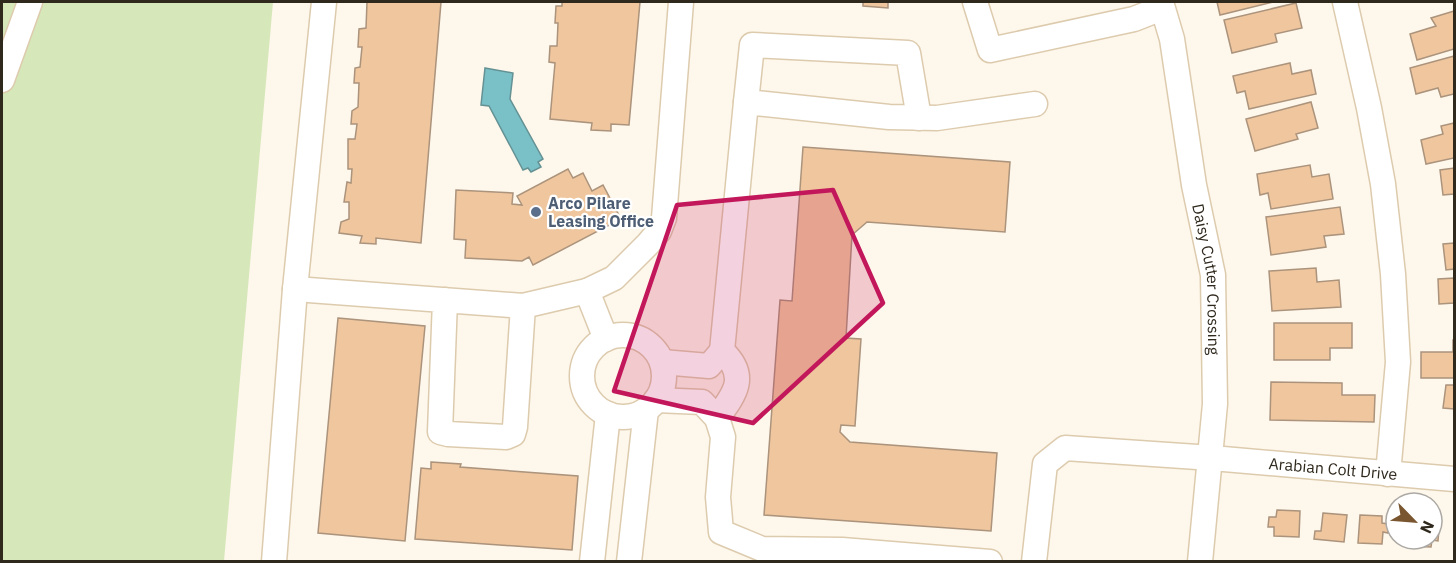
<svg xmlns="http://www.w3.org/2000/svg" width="1456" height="563" font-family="'IBM Plex Sans',sans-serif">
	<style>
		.green { fill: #d6e7b9 }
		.water { fill: #7ac0c7; stroke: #649294; stroke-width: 1.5 }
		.building { fill: #efc69e; stroke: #ab937c; stroke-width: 1.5 }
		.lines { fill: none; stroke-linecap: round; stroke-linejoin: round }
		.minor-casing { stroke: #ddcbae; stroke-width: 27 }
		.minor { stroke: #fff; stroke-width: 24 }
		.marked { fill: #c2185b; fill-opacity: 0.2; stroke: #c2185b; stroke-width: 4.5; stroke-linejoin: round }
		.service-dot { fill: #5c6f8a; stroke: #fff; stroke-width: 2 }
		.labels { text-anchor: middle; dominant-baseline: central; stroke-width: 4.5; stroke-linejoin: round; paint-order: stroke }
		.service-label { font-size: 16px; font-weight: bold; fill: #4e5e75; stroke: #fff; text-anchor: start }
		.street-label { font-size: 16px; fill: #2f281d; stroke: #fff }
	</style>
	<rect width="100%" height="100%" fill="#fef7eb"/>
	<path class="green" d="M 2,2 L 273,2 L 224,561 L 2,561 Z"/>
	<path class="water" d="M 485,68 L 513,73 L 510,99 L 543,159 L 538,162 L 541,167 L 531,172 L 528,168 L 523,170 L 489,106 L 481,105 Z"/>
	<g class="building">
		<path d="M 367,2 L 441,2 L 421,243 L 376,238 L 376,244 L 360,243 L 362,236 L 339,233 L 341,222 L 349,219 L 349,202 L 344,202 L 347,182 L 351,183 L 352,169 L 348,169 L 348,139 L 355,139 L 357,124 L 351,124 L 352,111 L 358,107 L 359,83 L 354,83 L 355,68 L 360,67 L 362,47 L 358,47 L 359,29 L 366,28 Z"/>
		<path d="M 562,2 L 640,2 L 629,125 L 611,124 L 611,131 L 591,130 L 592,123 L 550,119 L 555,63 L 549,62 L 550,46 L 557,46 L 558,23 L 555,23 L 556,6 L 562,6 Z"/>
		<path d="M 863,2 L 888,2 L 888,8 L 863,6 Z"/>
		<path d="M 1217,2 L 1273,2 L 1220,15 Z"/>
		<path d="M 1296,3 L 1302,28 L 1275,34 L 1277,42 L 1232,53 L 1224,20 Z"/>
		<path d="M 1454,11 L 1454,49 L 1417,60 L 1410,34 L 1436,26 L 1431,18 Z"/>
		<path d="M 1454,56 L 1454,94 L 1441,97 L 1438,88 L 1416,94 L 1410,68 Z"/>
		<path d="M 1290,63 L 1292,74 L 1311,70 L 1316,94 L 1249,109 L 1245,91 L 1237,93 L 1233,76 Z"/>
		<path d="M 1311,102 L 1318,128 L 1296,134 L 1298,139 L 1255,151 L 1246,119 Z"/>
		<path d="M 1454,123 L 1454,158 L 1426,164 L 1421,140 L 1443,134 L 1441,126 Z"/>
		<path d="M 803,147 L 1010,162 L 1005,232 L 867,222 L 852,235 L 846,338 L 861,339 L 855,426 L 841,425 L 840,432 L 850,442 L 997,453 L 991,531 L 764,515 L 780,300 L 792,301 Z"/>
		<path d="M 1310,165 L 1312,177 L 1329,174 L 1333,199 L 1271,209 L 1268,193 L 1260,195 L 1257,174 Z"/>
		<path d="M 1454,168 L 1454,194 L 1443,195 L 1440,170 Z"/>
		<path d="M 568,169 L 573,178 L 583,173 L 592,191 L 603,185 L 621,219 L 533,265 L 529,257 L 522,261 L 465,258 L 466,240 L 454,239 L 456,190 L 513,193 L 512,204 L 522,205 L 517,196 Z"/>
		<path d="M 1340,207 L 1344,234 L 1324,236 L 1326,247 L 1271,255 L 1266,217 Z"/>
		<path d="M 1454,243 L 1454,269 L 1446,270 L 1443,244 Z"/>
		<path d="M 1316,268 L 1317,282 L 1339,280 L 1341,307 L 1272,311 L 1269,271 Z"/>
		<path d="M 1454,278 L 1454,303 L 1439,304 L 1438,279 Z"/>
		<path d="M 338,318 L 425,326 L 405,541 L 318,533 Z"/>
		<path d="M 1274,323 L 1352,323 L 1352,348 L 1330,348 L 1330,360 L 1274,360 Z"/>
		<path d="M 1453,340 L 1454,340 L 1454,378 L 1421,378 L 1421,352 L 1453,352 Z"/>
		<path d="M 1271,382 L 1342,383 L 1342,395 L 1375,395 L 1374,422 L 1270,420 Z"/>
		<path d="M 1446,385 L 1454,385 L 1454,409 L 1443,408 Z"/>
		<path d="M 431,462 L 461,464 L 460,467 L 578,476 L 572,550 L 415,539 L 421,468 L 431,469 Z"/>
		<path d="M 1277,510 L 1300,511 L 1299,537 L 1274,536 L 1274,527 L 1268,527 L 1269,517 L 1276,517 Z"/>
		<path d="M 1323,513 L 1347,515 L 1344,542 L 1314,539 L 1315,531 L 1321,531 Z"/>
		<path d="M 1360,515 L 1382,516 L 1382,523 L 1389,524 L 1388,533 L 1383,532 L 1382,544 L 1358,543 Z"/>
		<path d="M 1432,529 L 1439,529 L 1438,541 L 1432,540 L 1431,547 L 1408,546 L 1409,539 L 1432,539 Z"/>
	</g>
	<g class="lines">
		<g class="minor-casing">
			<g id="minor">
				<path d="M 975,2 L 990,50 L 1134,19 L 1162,8"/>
				<path id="s1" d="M 1161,2 L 1172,39 L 1194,185 L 1213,275 L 1215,404 L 1200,562"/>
				<path d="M 1345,2 L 1369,108 L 1383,184 L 1393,274 L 1398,362 L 1388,474"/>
				<path d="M 2,80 L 30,2"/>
				<path d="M 746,102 L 752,45 L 908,53 L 919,118"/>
				<path d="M 295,289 L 523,306 L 515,427 L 513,434 L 506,437 L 448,434 L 440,432 L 445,300"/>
				<path d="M 523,306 L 587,291"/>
				<circle cx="623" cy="376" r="41"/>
				<path d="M 606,339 L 587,291 L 614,278 L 648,244 L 659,231 L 664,218 L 681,2"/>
				<path d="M 662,362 L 709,366 L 722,351"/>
				<path d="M 656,400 L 702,402 L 717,418 L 723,437 L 718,497 L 721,532 L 762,549 L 842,550 L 990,562"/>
				<path d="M 717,418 C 735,394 749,376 722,351 L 746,102 L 889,117 L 937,118 L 1035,104"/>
				<path d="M 274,562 L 295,289 L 324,2"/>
				<path d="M 592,562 L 608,414"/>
				<path d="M 629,562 L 646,410"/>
				<path id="s2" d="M 1034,562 L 1045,464 L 1065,448 L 1212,458 L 1454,479"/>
			</g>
		</g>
		<use href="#minor" class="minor"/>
	</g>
	<path class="marked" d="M 833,190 L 883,303 L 753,423 L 614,391 L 677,205 Z"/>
	<circle class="service-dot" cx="536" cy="212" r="6"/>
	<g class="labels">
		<g class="service-label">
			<text x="548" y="203">Arco Pilare<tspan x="548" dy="18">Leasing Office</tspan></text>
		</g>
		<g class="street-label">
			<text stroke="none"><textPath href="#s1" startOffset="282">Daisy Cutter Crossing</textPath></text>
			<text stroke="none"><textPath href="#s2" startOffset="393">Arabian Colt Drive</textPath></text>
		</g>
	</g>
	<rect width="1456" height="563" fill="none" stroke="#2f281d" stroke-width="6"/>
	<g transform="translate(1414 521) rotate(115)"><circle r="28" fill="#ffffff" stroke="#aca9a5" stroke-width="1.5"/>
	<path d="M0-4.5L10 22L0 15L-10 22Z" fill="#79562f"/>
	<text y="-9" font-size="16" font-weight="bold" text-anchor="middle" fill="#2f281d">N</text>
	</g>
</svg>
